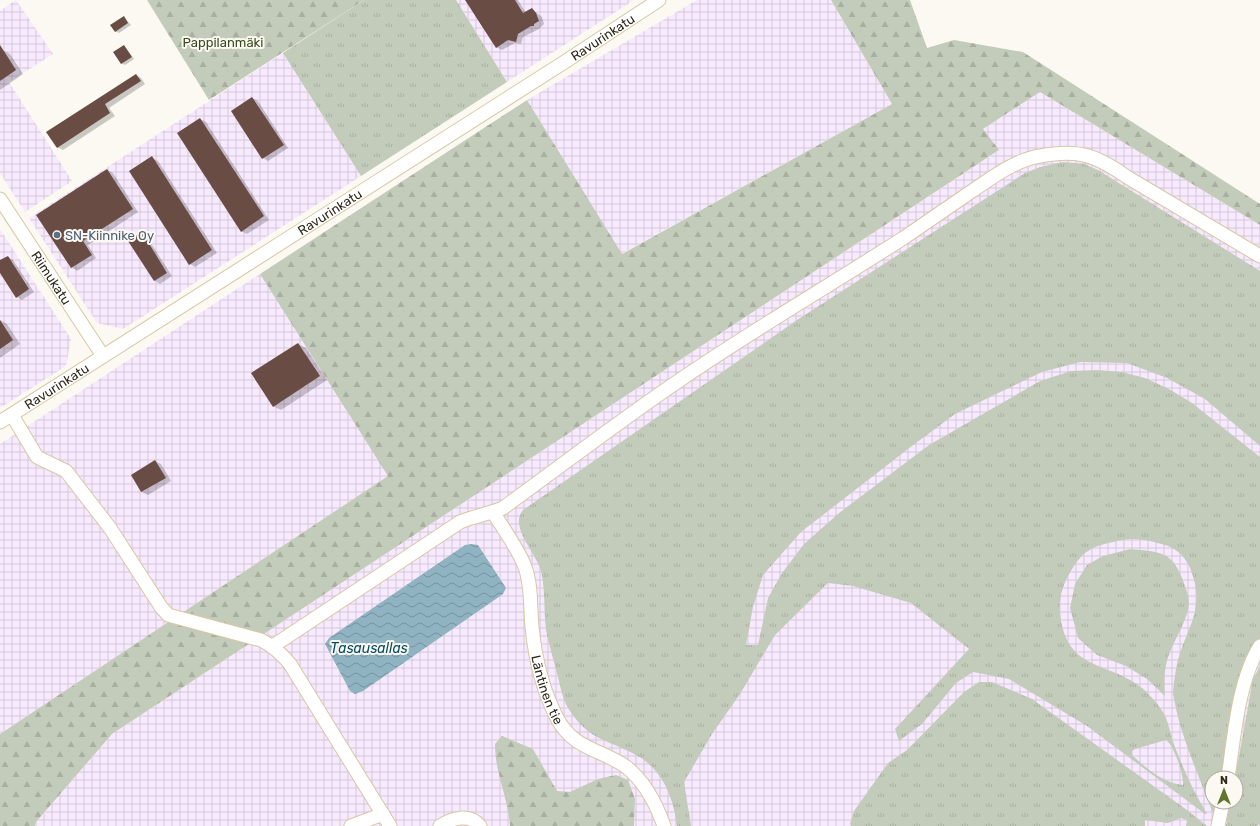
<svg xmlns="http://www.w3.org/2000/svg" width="1260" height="826" font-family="Rubik,sans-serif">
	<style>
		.industrial { fill: url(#industrial-grid); fill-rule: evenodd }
		.grass { fill: url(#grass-tufts); fill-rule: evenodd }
		.forest { fill: url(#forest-firs) }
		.water { fill: url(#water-waves) }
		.shadow { fill: #0003 }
		.building { fill: #694c43 }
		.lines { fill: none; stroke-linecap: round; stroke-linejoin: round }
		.minor-casing { stroke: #d8c7a4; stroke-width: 15 }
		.minor { stroke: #fff; stroke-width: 13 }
		.service-dot { fill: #5c6f8a; stroke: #fcf9f2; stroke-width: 1.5 }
		.labels { text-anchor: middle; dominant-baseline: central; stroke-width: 4; stroke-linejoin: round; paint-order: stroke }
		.street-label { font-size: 13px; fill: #2f291b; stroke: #fcf9f2 }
		.park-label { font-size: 13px; fill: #374c1f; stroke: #fcf9f2 }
		.service-label { font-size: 13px; fill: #4e5e75; stroke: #fcf9f2; text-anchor: start }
		.water-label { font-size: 14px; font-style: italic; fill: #064e65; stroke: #fcf9f2 }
	</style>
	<defs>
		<pattern id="industrial-grid" width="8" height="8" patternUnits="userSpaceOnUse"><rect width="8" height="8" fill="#f7eafe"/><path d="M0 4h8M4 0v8" fill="none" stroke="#d4c9d9"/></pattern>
		<pattern id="grass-tufts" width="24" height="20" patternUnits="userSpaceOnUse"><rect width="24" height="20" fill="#c3ccbb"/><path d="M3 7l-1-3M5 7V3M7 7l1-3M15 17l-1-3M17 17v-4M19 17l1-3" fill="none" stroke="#a8afa0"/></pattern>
		<pattern id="forest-firs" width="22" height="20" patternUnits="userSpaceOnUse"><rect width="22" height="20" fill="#c3ccbb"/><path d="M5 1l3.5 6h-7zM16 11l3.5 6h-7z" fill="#a8afa0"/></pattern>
		<pattern id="water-waves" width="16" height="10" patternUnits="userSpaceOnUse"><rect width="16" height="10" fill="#90b3c2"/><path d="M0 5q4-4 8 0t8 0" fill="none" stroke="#76929d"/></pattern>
	</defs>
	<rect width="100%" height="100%" fill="#fcf9f2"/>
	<g class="industrial">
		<path d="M 16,0 L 53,54 L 9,82 L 72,181 L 25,212 L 0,173 L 0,11 Z"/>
		<path d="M 456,0 L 634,0 L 507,82 Z"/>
		<path d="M 697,0 L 831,0 L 892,104 L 621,254 L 527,100 Z"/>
		<path d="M 283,53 L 361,176 L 123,329 L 97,323 L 29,218 Z"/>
		<path d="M 1040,92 L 1260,225 L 1260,826 L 35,826 L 36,822 L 112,734 L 998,151 L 983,129 ZM 1212,778 L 1236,778 L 1236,802 L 1212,802 Z"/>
		<path d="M 0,229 L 71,339 L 66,366 L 0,408 Z"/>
		<path d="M 260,274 L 389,476 L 0,734 L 0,444 Z"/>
	</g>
	<g class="grass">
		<path d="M 364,0 L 456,0 L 507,82 L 361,176 L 283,53 Z"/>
		<path d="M 1063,162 L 1084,164 L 1098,170 L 1260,271 L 1260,446 L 1205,399 L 1167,378 L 1127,363 L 1080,362 L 1042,372 L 955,414 L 908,449 L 801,532 L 763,575 L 753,607 L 746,645 L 758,645 L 768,598 L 782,573 L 804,544 L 839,513 L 929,445 L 1040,381 L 1071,371 L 1097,370 L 1122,372 L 1145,378 L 1169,389 L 1192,403 L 1260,457 L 1260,638 L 1243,668 L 1230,716 L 1222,778 L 1212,778 L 1212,802 L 1218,802 L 1216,811 L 1212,811 C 1198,773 1179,733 1173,693 C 1173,688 1174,681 1175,676 C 1180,633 1209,614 1190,568 C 1186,558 1178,550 1168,546 C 1154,542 1138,537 1123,540 C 1091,546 1082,549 1066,580 C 1060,593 1058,606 1061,621 C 1070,668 1103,662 1135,683 C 1145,689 1158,703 1164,714 C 1169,723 1171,737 1175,747 C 1184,771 1194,792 1207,814 L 1205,814 L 1087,726 L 1009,679 L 973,672 L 956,683 L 922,724 L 899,741 L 895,729 L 969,649 L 911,603 L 853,586 L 828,583 L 775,635 L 740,694 L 712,734 L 684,782 L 691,826 L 677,826 C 673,796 662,768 634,754 C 606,739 589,740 570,711 C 563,701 561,689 558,677 C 554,661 549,646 546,630 C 544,612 545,593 542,575 C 539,555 508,528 523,510 L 797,320 L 1025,173 L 1040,167 ZM 1166,740 C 1174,745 1184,776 1183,785 C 1163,783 1146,768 1132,755 L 1132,751 L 1135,749 Z"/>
		<path d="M 1130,549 C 1161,552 1173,551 1184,583 C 1186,589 1189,597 1189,603 C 1188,619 1176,637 1170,652 C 1164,666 1164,681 1165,696 L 1147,679 L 1126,666 L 1097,655 L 1078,638 L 1070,608 L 1075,584 L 1087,565 L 1103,556 Z"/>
		<path d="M 1260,666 L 1260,824 L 1257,826 L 1226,826 L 1230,802 L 1236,802 L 1235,778 L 1253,679 Z"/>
		<path d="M 979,682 L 992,682 L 1032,699 L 1187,810 L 1207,826 L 1186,826 L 1187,820 L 1181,818 L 1168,823 L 1145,820 L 1145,826 L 851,826 L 850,824 L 854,811 L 888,763 L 907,750 L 964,692 Z"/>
	</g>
	<g class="forest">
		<path d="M 147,0 L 364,0 L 209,100 Z"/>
		<path d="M 831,0 L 910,0 L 927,48 L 954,40 L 1023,52 L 1260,204 L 1260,225 L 1040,92 L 983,129 L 999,150 L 112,734 L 36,822 L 35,826 L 0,826 L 0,734 L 388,476 L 260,274 L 527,100 L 622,254 L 892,104 Z"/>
		<path d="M 502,736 L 533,749 L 557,791 L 570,792 L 598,779 L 616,775 L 628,780 L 635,799 L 634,826 L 510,826 C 508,797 495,774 495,744 Z"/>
	</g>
	<path class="water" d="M 471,544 L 478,545 L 506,588 L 503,594 L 363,691 L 355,694 L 350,691 L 325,644 L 329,638 L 465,545 Z"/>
	<g class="shadow">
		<path d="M 467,0 L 518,0 L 526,13 L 532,10 L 537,13 L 542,17 L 544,24 L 539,29 L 523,37 L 521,44 L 515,43 L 502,50 L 496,47 Z"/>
		<path d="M 124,17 L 131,25 L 119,33 L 115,31 Z"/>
		<path d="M 124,46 L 134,59 L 125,65 L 121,63 Z"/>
		<path d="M 2,50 L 10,54 L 23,74 L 0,90 L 0,51 Z"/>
		<path d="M 136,75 L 141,78 L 145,84 L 109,108 L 115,116 L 63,150 L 57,147 Z"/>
		<path d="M 252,98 L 258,101 L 288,148 L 268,161 L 263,158 Z"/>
		<path d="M 200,119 L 206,122 L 269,220 L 247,234 L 241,231 Z"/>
		<path d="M 152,158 L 158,161 L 217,253 L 195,267 L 190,264 Z"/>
		<path d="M 107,170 L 113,173 L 138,212 L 88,245 L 96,258 L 77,271 L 72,267 Z"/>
		<path d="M 142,234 L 147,237 L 172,276 L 160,284 L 154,280 Z"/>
		<path d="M 8,257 L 13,260 L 34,292 L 22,300 L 17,297 L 0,271 L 0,262 Z"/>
		<path d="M 0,320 L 7,324 L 20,344 L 0,358 Z"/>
		<path d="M 298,344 L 306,348 L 327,380 L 281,410 L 273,406 Z"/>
		<path d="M 155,461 L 161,464 L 171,481 L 148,495 L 142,492 L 132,475 Z"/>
	</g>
	<g class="building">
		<path d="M 465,0 L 515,0 L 523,13 L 532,8 L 536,13 L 539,21 L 534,24 L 534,26 L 531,26 L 518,34 L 516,42 L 508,40 L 496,48 Z"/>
		<path d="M 124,16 L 128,23 L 115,32 L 110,25 Z"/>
		<path d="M 0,45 L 16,70 L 0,81 Z"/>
		<path d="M 124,45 L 132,57 L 121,64 L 113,52 Z"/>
		<path d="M 136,74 L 141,81 L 105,104 L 110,113 L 57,148 L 46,132 Z"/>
		<path d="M 252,97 L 284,145 L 262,159 L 231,111 Z"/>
		<path d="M 200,118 L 264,216 L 241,232 L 177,133 Z"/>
		<path d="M 152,156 L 212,250 L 189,265 L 129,171 Z"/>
		<path d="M 107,169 L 133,209 L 83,241 L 92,255 L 71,268 L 36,215 Z"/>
		<path d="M 142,232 L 167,273 L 154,281 L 128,241 Z"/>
		<path d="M 8,256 L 29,289 L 16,298 L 0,273 L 0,260 Z"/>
		<path d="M 0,320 L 13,340 L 0,349 Z"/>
		<path d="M 298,343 L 320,376 L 273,407 L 251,373 Z"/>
		<path d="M 155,460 L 166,478 L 141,492 L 131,475 Z"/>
	</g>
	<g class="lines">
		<g class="minor-casing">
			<g id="minor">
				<path id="s1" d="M 0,199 L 103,356"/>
				<path d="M 12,415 L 37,457 L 66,471 L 110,528 L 161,607 L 168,615 L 261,640 C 273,646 281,653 290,664 L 390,826"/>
				<path id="s2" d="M 0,422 L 563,63 L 659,0"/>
				<path id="s3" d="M 493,512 C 504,530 518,548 525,567 C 532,586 530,607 532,627 C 535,657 543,691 557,718 C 573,749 600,749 625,766 C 645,781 656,803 664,826"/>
				<path d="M 273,646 L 460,522 C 474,516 489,514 503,508 C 561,466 618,422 677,382 C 751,331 829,286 905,237 C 927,222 950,206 972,191 C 993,177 1015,160 1040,156 C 1079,149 1096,155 1127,177 L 1260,256"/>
				<path d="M 1228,778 C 1234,738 1238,681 1260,646"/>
				<path d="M 351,826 L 383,814"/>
				<path d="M 440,826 C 452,818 470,813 480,826"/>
				<path d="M 1218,826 L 1223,802"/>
			</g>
		</g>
		<use href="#minor" class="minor"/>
	</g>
	<circle class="service-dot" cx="57" cy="235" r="4"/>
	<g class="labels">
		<g class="street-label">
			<text stroke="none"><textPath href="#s2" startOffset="715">Ravurinkatu</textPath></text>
			<text stroke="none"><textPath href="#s2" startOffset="391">Ravurinkatu</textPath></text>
			<text stroke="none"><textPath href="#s1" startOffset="94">Riimukatu</textPath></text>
			<text stroke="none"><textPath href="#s2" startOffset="67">Ravurinkatu</textPath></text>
			<text stroke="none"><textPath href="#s3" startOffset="189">Läntinen tie</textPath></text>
		</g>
		<g class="park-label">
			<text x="223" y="42">Pappilanmäki</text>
		</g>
		<g class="service-label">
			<text x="65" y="235">SN-Kiinnike Oy</text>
		</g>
		<g class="water-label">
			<text x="369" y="648">Tasausallas</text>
		</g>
	</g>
	<g transform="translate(1224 790)"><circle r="19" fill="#fcf9f2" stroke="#aaa69c"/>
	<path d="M0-3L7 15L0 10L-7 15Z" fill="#5e772a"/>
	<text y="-6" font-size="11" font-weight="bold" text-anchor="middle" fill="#2f291b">N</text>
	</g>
</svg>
